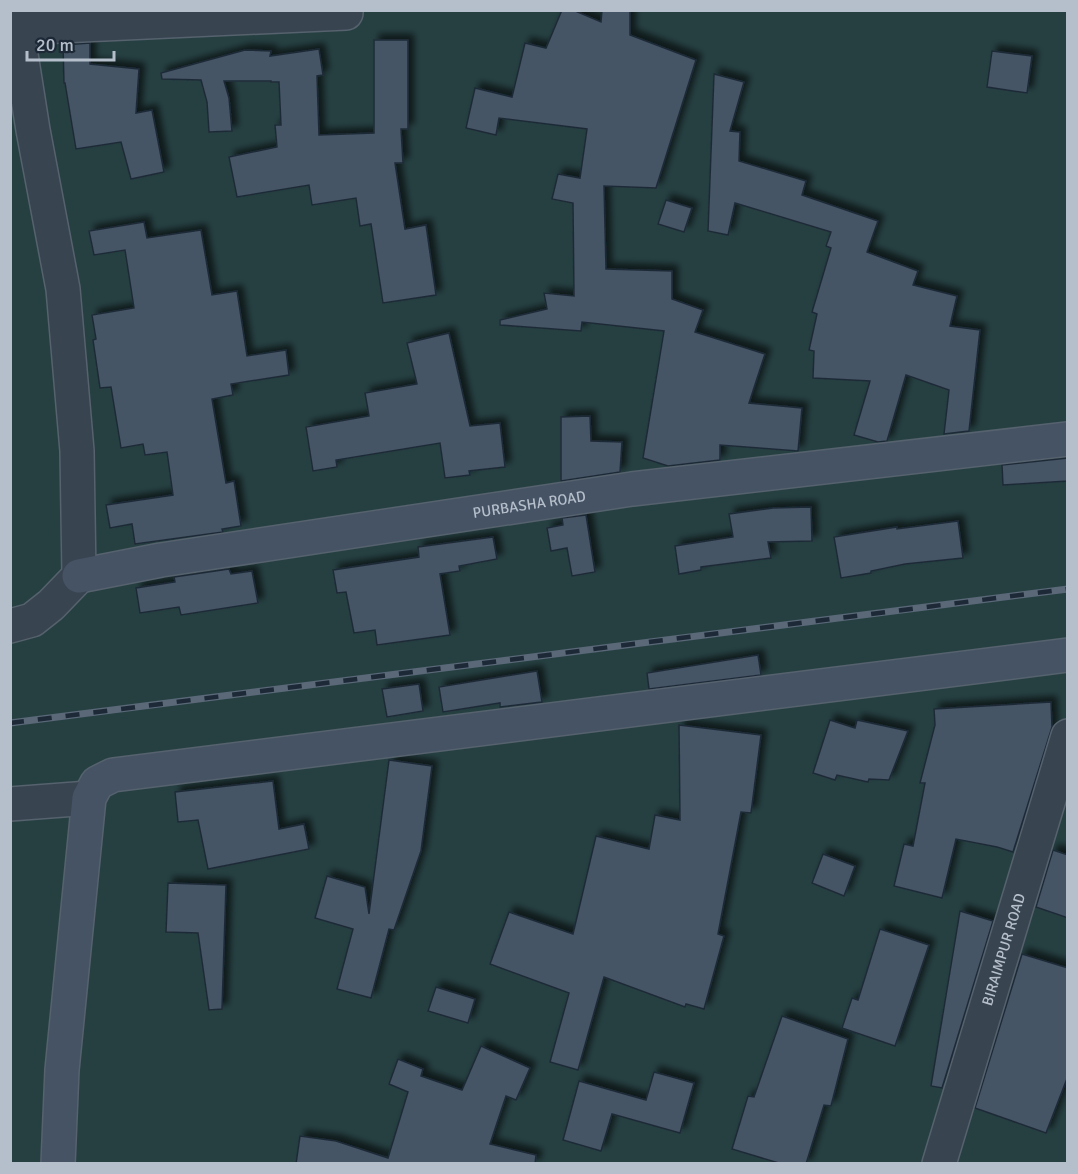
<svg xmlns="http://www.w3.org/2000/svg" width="1078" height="1174" font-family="Signika,sans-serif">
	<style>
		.green { fill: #264042 }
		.building { fill: #455465; stroke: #1f2b38; stroke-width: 1.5; filter: url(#shadow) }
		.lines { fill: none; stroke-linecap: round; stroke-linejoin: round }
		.street-casing { stroke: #56626e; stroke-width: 36 }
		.secondary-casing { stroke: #56626e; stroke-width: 36 }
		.street { stroke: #394451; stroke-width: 33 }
		.secondary { stroke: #465364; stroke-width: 33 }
		.rail-casing { stroke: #5a6878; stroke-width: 7 }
		.rail { stroke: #1d2936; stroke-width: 4.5; stroke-dasharray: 14; stroke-linecap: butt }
		.labels { text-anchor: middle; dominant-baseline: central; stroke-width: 4.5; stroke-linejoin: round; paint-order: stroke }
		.street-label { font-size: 15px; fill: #b5bfcb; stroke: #1d2936 }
	</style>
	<defs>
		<filter id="shadow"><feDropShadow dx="5.5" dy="-5.5" stdDeviation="3" flood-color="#0009"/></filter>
	</defs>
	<rect width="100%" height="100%" fill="#243241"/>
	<rect class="green" x="11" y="11" width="1056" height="1152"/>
	<g class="building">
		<path d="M 562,10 L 573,10 L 601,22 L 602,10 L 630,10 L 630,35 L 696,60 L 656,188 L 604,186 L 606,269 L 672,271 L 672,299 L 703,310 L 695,332 L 765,354 L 749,403 L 802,408 L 798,451 L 720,445 L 720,460 L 668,466 L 643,458 L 664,331 L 582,322 L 581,331 L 500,325 L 500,320 L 547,309 L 544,293 L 574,296 L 573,203 L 552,199 L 558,174 L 580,178 L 587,129 L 499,118 L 496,135 L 466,128 L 475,88 L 512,97 L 525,43 L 546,48 Z"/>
		<path d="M 374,40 L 408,40 L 408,129 L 401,129 L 403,163 L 395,163 L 405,229 L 426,225 L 436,295 L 383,303 L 371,224 L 360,226 L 356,198 L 312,205 L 309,185 L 237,197 L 229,157 L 277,147 L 275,125 L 281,125 L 279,82 L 271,82 L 271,81 L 224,81 L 229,98 L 232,131 L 209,132 L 207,102 L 201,80 L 162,79 L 161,73 L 245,50 L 271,51 L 270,56 L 319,49 L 323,75 L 317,76 L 319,135 L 374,133 Z"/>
		<path d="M 90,43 L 90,64 L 139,69 L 136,113 L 152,110 L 164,172 L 131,179 L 121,142 L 76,149 L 65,83 L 64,83 L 63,45 Z"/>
		<path d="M 992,51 L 1032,56 L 1027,93 L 987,87 Z"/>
		<path d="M 714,74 L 744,82 L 730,131 L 740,132 L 739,161 L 806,181 L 802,195 L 878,221 L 867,252 L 918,271 L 913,285 L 957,296 L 950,326 L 980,330 L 969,431 L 944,434 L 949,390 L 906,375 L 887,441 L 878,442 L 854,435 L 870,381 L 813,378 L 814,351 L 809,350 L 817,314 L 812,312 L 831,248 L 826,246 L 831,232 L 735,203 L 728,235 L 708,231 Z"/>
		<path d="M 666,200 L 692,208 L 684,232 L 658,224 Z"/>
		<path d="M 144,222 L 147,238 L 201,230 L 212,295 L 237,291 L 247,356 L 286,350 L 289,375 L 231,384 L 233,395 L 212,399 L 226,483 L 234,481 L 241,526 L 222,529 L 223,532 L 135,544 L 132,524 L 110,528 L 106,505 L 173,495 L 167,452 L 145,455 L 143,444 L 121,448 L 111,387 L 100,388 L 93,340 L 96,339 L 92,315 L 134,308 L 125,250 L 94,255 L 89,231 Z"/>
		<path d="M 449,333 L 470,426 L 500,423 L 505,467 L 469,471 L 470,475 L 445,478 L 440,443 L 336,460 L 337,467 L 313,471 L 306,427 L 369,416 L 365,393 L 417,384 L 407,343 Z"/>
		<path d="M 590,416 L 591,441 L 622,442 L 620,472 L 561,481 L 561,417 Z"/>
		<path d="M 1068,458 L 1068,481 L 1003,485 L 1002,465 Z"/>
		<path d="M 811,507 L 812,541 L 768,542 L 771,558 L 701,567 L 701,570 L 679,574 L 675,546 L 733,537 L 729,514 L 773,508 Z"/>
		<path d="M 586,515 L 595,572 L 572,576 L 567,548 L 551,551 L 547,528 L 563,525 L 562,518 Z"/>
		<path d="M 958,521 L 963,558 L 905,564 L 871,571 L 871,573 L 841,578 L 834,537 L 897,527 L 897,529 Z"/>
		<path d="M 493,537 L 497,559 L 459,566 L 460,571 L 440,574 L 450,635 L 377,645 L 375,630 L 354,633 L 346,592 L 337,593 L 333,570 L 419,557 L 418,547 Z"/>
		<path d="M 229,569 L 231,574 L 252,571 L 258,603 L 181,615 L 179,607 L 140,613 L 136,588 L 175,582 L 174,577 Z"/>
		<path d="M 758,655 L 761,675 L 649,689 L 647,673 Z"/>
		<path d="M 537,671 L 542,702 L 500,707 L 500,703 L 443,712 L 439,687 Z"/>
		<path d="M 419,684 L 423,711 L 387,717 L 382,689 Z"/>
		<path d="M 1051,702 L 1052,727 L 1013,852 L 997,847 L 956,839 L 942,898 L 894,886 L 904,844 L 913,846 L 925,783 L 920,783 L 935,725 L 934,709 Z"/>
		<path d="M 830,720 L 855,728 L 857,720 L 908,731 L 889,780 L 869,779 L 868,782 L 837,775 L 835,780 L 813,773 Z"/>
		<path d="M 679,725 L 761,735 L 751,813 L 741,812 L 718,934 L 724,936 L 704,1009 L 686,1004 L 685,1007 L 604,977 L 578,1070 L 550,1062 L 569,993 L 490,964 L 509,912 L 573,934 L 596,836 L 649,849 L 655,815 L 680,820 Z"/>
		<path d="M 389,760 L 432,766 L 421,851 L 394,930 L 389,929 L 371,998 L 337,989 L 353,929 L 315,918 L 327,876 L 365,887 L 369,914 Z"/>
		<path d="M 273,781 L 279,829 L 304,824 L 309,849 L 208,869 L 198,820 L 178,822 L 175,792 Z"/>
		<path d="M 1053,850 L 1068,855 L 1068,918 L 1036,907 Z"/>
		<path d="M 823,854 L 855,866 L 844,896 L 812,883 Z"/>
		<path d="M 168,883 L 226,885 L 222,1009 L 209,1010 L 198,933 L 166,932 Z"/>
		<path d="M 960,911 L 993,921 L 942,1088 L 931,1086 Z"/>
		<path d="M 880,929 L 929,945 L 895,1046 L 842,1028 L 852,998 L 858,1000 Z"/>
		<path d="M 1022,954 L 1068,968 L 1068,1076 L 1046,1133 L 975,1108 Z"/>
		<path d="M 436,987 L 475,999 L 468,1023 L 428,1011 Z"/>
		<path d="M 782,1016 L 848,1039 L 831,1106 L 824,1105 L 806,1164 L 782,1164 L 732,1149 L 748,1096 L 754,1097 Z"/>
		<path d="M 481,1046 L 530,1068 L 516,1100 L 506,1096 L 490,1144 L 536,1155 L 535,1164 L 296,1164 L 300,1136 L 336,1141 L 388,1158 L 408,1092 L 389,1084 L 398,1059 L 423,1069 L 421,1076 L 462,1090 Z"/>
		<path d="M 654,1072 L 694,1083 L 680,1133 L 612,1114 L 601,1151 L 563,1140 L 579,1081 L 646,1100 Z"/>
	</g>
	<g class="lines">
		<g class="street-casing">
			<g id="street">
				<path d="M 17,28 L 346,13"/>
				<path d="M 10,626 L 32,620 L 51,605 L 79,576 L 77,451 L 63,289 L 33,130 L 14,10"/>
				<path d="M 10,804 L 89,798"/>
				<path id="s1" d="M 939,1164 L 1068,736"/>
			</g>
		</g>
		<g class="secondary-casing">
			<g id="secondary">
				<path id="s2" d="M 79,576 L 161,560 L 632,489 L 1068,439"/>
				<path d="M 58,1164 L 62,1070 L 89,798 L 97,783 L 113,775 L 1068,655"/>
			</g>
		</g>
		<use href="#street" class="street"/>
		<use href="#secondary" class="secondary"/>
		<g class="rail-casing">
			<path id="rail" d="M 10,723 L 1068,589"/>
		</g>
		<use href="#rail" class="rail"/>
	</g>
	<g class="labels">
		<g class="street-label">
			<text stroke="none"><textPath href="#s2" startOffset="456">PURBASHA ROAD</textPath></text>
			<text stroke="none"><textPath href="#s1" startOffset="224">BIRAIMPUR ROAD</textPath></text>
		</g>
	</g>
	<rect width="1078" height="1174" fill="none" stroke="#b5bfcb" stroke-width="24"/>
	<path d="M27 51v9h87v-9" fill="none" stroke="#b5bfcb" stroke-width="3"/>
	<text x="36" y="51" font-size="18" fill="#b5bfcb" stroke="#1d2936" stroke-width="4.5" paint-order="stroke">20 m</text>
</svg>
